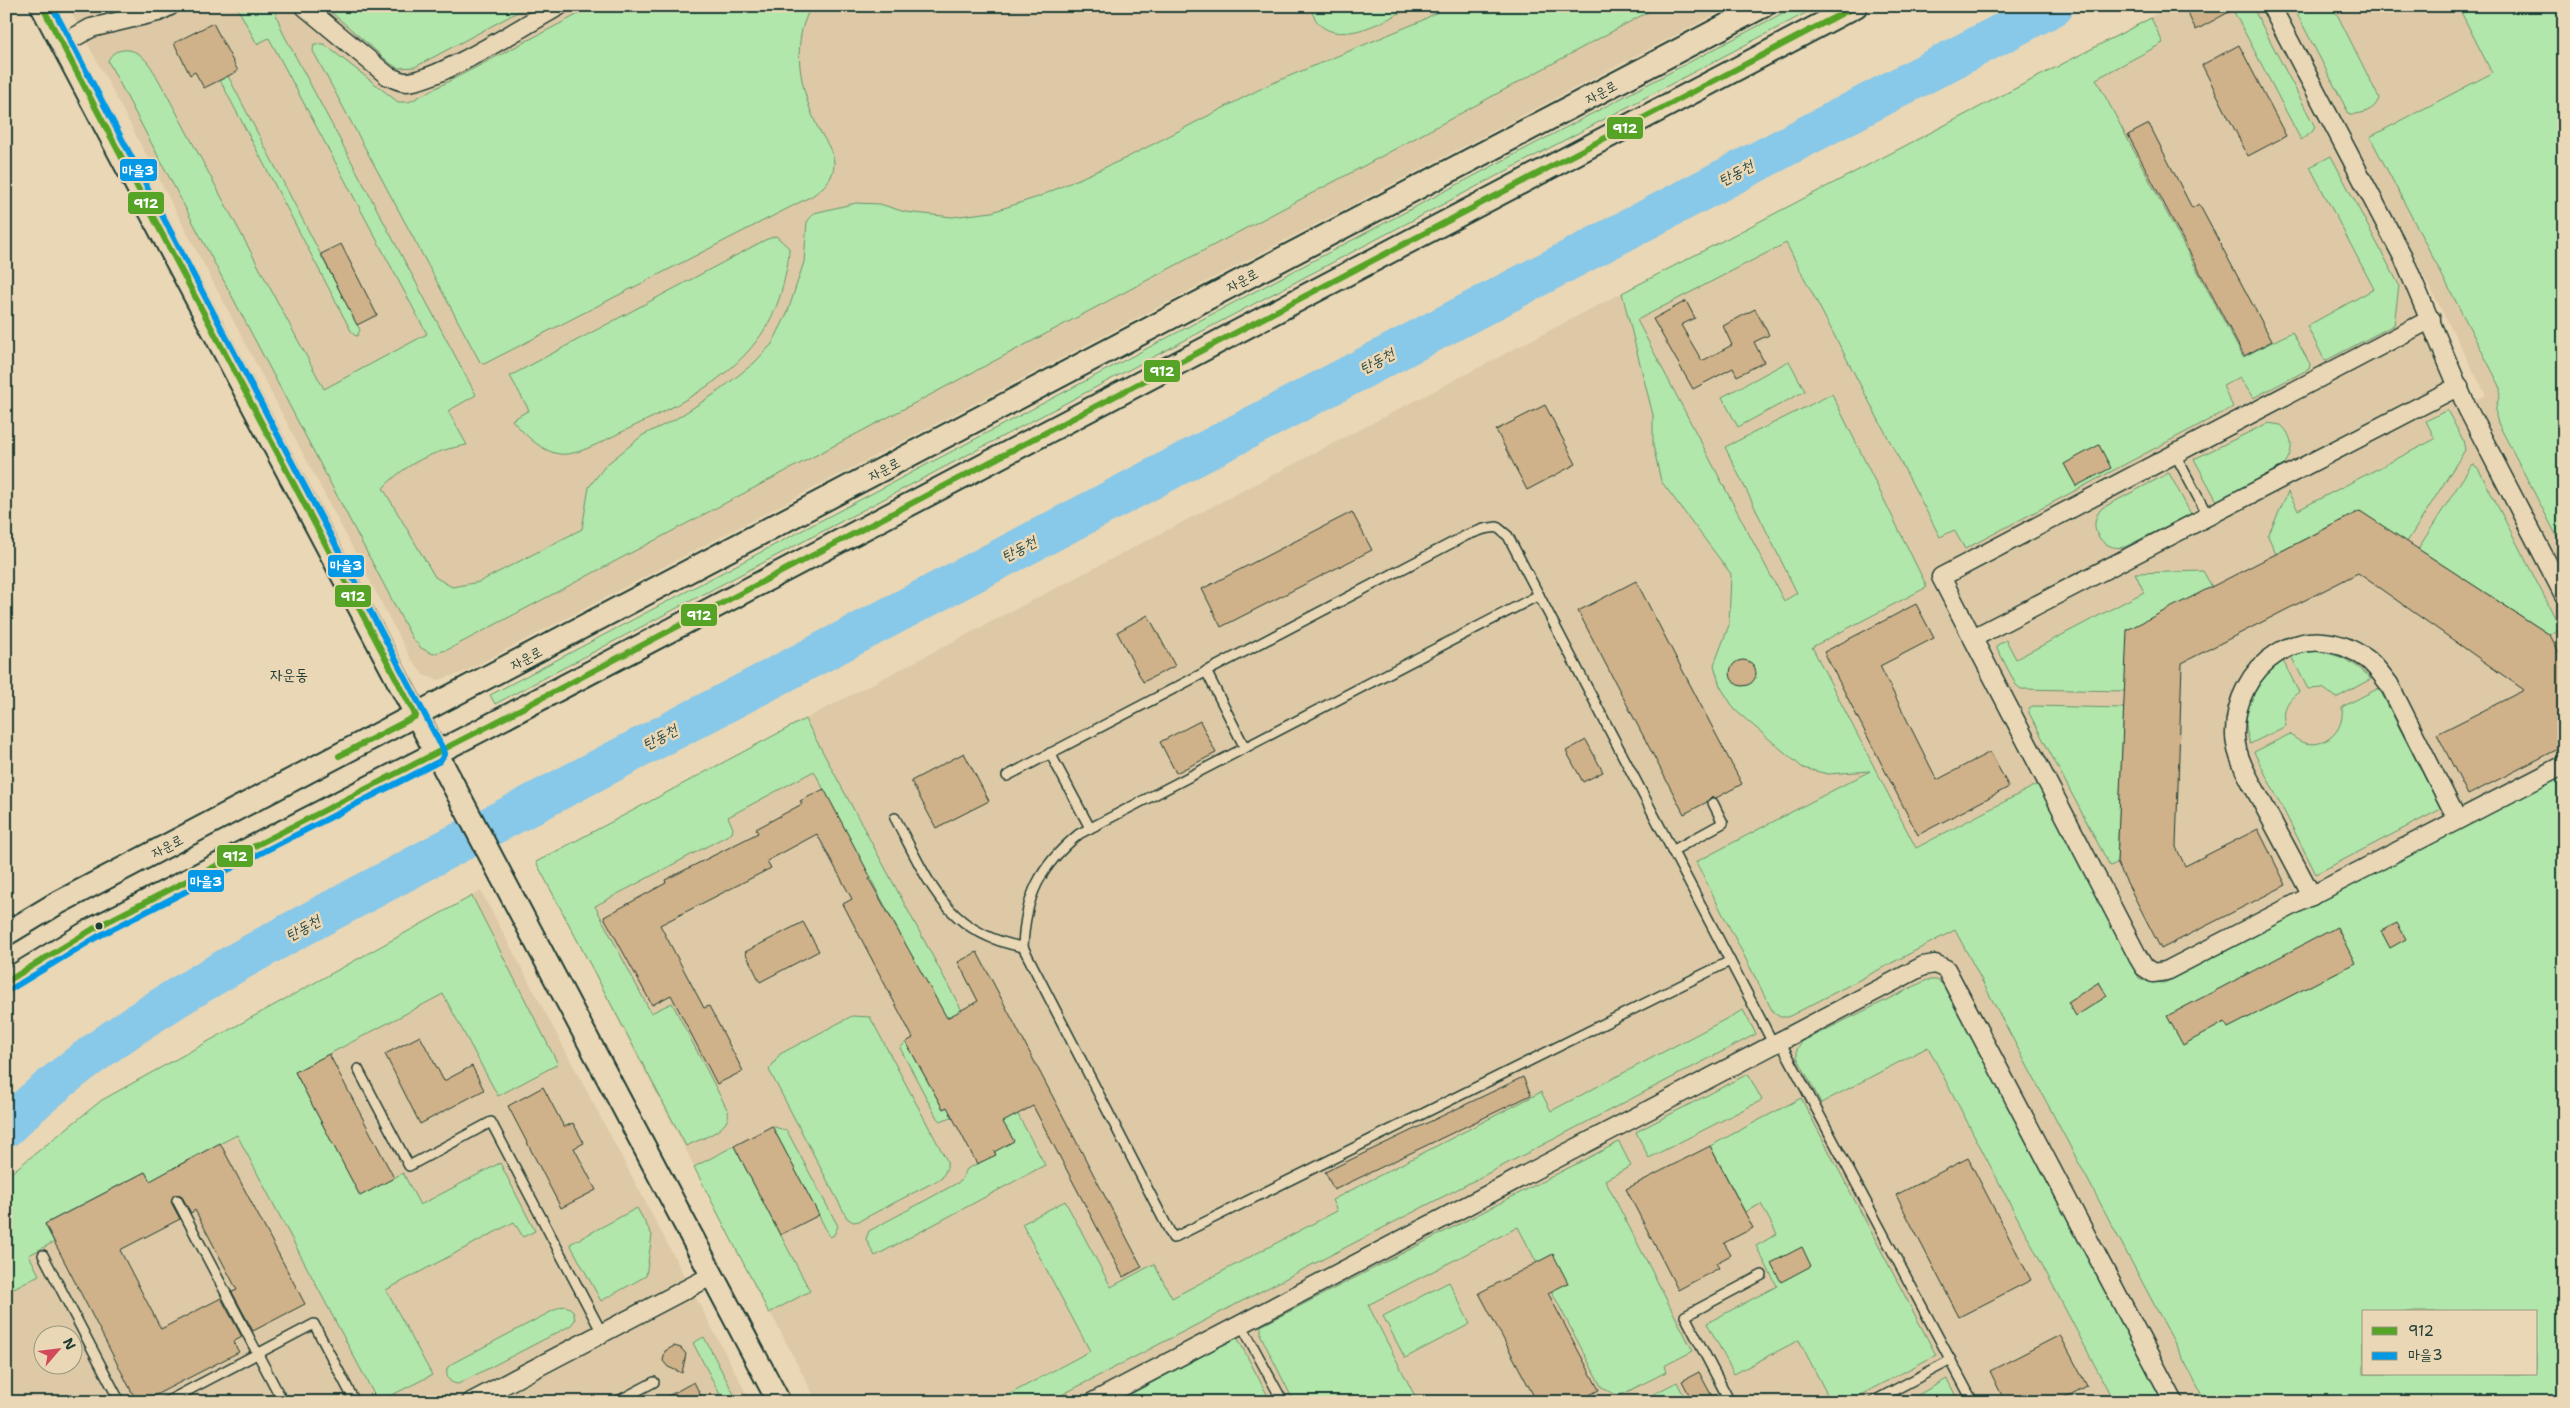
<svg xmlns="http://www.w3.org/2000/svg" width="2570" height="1408" font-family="'Shantell Sans','Poor Story',sans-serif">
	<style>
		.built { fill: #dec9a6; fill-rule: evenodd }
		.green { fill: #b1e7aa; stroke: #68926f; fill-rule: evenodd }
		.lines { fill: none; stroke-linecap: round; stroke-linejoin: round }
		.river { stroke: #88c8e8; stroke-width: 40 }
		.building { fill: #cfb289; stroke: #1f3d34 }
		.service-casing { stroke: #1f3d34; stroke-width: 12 }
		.minor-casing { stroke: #1f3d34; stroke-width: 21 }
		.tertiary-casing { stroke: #1f3d34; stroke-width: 26 }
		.service { stroke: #ead7b5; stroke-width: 9 }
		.minor { stroke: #ead7b5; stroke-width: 18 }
		.tertiary { stroke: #ead7b5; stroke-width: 22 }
		.bus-1-casing { stroke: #ead7b5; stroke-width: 10 }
		.bus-2-casing { stroke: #ead7b5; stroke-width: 10 }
		.bus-1 { stroke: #55a426; stroke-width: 6 }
		.bus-2 { stroke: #0399e7; stroke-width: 6 }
		.bus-dot { fill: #1f3d34; stroke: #ead7b5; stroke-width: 2 }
		.labels { text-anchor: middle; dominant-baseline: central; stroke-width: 5; stroke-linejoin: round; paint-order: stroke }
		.street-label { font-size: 14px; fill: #1f3d34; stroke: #ead7b5 }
		.water-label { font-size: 15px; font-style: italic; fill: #2a4b46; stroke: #ead7b5 }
		.quarter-label { font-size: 16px; fill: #1f3d34; stroke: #ead7b5 }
		.line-badge { stroke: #ead7b5; stroke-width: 2 }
		.badge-label { font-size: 14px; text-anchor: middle; font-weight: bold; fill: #fff }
	</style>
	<rect width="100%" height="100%" fill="#ead7b5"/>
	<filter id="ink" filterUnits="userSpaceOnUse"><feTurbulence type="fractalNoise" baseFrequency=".02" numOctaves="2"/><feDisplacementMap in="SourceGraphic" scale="10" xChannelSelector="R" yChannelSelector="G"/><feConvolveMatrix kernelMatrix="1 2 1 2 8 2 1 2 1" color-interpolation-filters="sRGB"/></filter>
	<g filter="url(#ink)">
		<g class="built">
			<path d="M 68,6 L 1731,6 L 462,673 L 438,680 L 423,675 L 411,659 Z"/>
			<path d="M 2172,6 L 2260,6 L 2397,266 L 2457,411 L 2486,395 L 2284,8 L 2285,6 L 2564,6 L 2564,1402 L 817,1402 L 536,862 L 805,719 ZM 2364,1312 L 2536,1312 L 2536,1374 L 2364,1374 Z"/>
			<path d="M 481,891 L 751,1402 L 6,1402 L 6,1177 L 102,1100 ZM 42,1336 L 72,1336 L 72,1366 L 42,1366 Z"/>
		</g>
		<g class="green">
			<path d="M 273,6 L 283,33 L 476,395 L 448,411 L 467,445 C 432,451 407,463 383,488 L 435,577 L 452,587 L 479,582 L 582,529 L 589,487 L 606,465 L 643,435 L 674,420 L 716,393 L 754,363 L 772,344 L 787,314 L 804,262 L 807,222 L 814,213 L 856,203 L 880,204 L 905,212 L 952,217 L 992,212 L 1038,197 L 1126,158 L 1268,85 L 1421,21 L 1448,6 L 1659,6 L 1358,169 L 449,649 L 433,654 L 421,648 L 412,638 L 108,61 C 111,54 115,51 123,50 C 145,47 156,77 166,93 L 324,389 L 427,334 L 269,38 L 257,44 L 237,7 Z"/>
			<path d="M 324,6 L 529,6 L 415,67 L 398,68 L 391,64 Z"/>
			<path d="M 594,6 L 812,6 C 789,42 801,92 818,128 C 823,137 834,152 834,163 C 834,179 824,187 812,196 L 484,364 L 480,362 L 313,51 L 314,44 L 324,44 L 398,102 L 409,102 Z"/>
			<path d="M 1310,6 L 1412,6 C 1384,22 1323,57 1310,6 Z"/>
			<path d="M 1796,6 L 1819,6 L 495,704 L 490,695 Z"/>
			<path d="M 2231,6 L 2252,6 L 2315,127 L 2312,132 L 2301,140 Z"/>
			<path d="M 2293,6 L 2333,6 L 2379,98 C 2376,110 2361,115 2349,114 Z"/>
			<path d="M 2458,6 L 2564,6 L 2564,550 L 2498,423 C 2491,403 2502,402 2500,386 L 2370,137 L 2492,73 Z"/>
			<path d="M 2151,18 L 2163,43 L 2096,79 L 2243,357 L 2292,332 L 2310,364 L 2309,369 L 2253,398 L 2240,377 L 2223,386 L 2233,407 L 1965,549 L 1954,530 L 1940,537 L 1786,243 L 1637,320 L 1784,601 L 1797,593 L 1725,447 L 1832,394 L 1927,587 L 1812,647 L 1916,848 L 2038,784 L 2139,978 L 2149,982 L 2164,983 L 2564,774 L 2564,1402 L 2206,1402 L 1955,930 L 1788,1017 L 1780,1017 L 1773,1012 L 1696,862 L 1870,771 L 1828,774 L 1803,768 L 1735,710 L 1720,686 L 1714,665 L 1729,625 L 1731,574 L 1661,481 L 1653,445 L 1653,415 L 1622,293 ZM 2364,1312 L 2536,1312 L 2536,1374 L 2364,1374 Z"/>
			<path d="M 228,76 L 360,330 L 357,336 L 354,335 L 350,329 L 220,80 Z"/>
			<path d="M 2331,156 L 2399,285 L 2394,325 L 2325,361 L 2307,326 L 2374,289 L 2310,167 Z"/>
			<path d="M 776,236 L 789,248 C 789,260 786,272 783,285 C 765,362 694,398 628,429 C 610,437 588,451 568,454 C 546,457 525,435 512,420 L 529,410 L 510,376 L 765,240 Z"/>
			<path d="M 1789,361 L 1805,391 L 1738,427 L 1722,397 Z"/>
			<path d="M 2447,410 L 2463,440 L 2465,450 L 2407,542 L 2359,511 L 2276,554 L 2268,536 L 2288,492 L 2298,510 L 2435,439 L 2426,421 Z"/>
			<path d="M 2268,423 L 2281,425 C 2294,437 2294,451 2284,465 L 2217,501 L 2194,459 Z"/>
			<path d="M 2472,464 L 2478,468 L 2561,629 L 2550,635 L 2418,549 Z"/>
			<path d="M 2169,473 L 2191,514 L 2125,547 C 2101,552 2085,526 2102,508 Z"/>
			<path d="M 2203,571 L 2212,587 L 2125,691 L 2021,689 L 2016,685 L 1996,646 L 2006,640 L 2016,659 L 2144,592 L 2135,573 Z"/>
			<path d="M 2312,651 C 2337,653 2354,661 2371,679 L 2336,698 L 2323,688 L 2308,689 L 2291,656 Z"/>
			<path d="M 2282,659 L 2299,692 C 2286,701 2282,711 2286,726 L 2250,744 C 2237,707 2257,682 2282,659 Z"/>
			<path d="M 2379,688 L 2441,809 L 2316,874 L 2254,752 L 2290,734 C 2311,756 2346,739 2342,707 Z"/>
			<path d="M 2033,706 L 2124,708 L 2117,863 L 2110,866 L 2029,713 L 2029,708 Z"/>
			<path d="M 805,719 L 1045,1165 L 875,1256 L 866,1239 L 869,1231 L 961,1181 L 967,1169 L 996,1154 L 969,1104 L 950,1113 L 952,1117 L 940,1121 L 937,1118 L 900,1048 L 906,1042 L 943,1109 L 970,1095 L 952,1015 L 946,1018 L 927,983 L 926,984 L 814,771 L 728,817 L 733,828 L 732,833 L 595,906 L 651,1013 L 672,1003 L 728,1111 C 732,1130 700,1139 686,1146 L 536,862 Z"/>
			<path d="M 472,896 L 558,1064 L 498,1096 L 443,994 L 295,1072 L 360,1195 L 403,1173 L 420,1205 L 500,1163 L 535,1231 L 523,1237 L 514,1222 L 386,1290 L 432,1375 L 378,1402 L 237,1135 L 173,1168 L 161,1202 L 145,1172 L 45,1224 L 54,1242 L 29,1255 L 39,1275 L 6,1292 L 6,1177 L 102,1100 Z"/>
			<path d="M 1927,980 L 1937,980 L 1946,987 L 2164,1402 L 2114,1402 L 1928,1047 L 1821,1103 L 1797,1057 L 1797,1049 L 1803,1041 Z"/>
			<path d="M 1743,1010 L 1756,1034 L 1048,1402 L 995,1402 L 1090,1351 L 1022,1224 L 1065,1201 L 1111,1287 L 1154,1264 L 1172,1298 L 1337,1211 L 1332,1200 L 1541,1092 L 1551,1111 Z"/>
			<path d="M 852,1016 L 870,1017 L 947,1161 L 947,1168 L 942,1178 L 859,1221 L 853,1222 L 847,1218 L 769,1070 L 780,1054 Z"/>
			<path d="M 1748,1074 L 1762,1100 L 1649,1158 L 1636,1132 Z"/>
			<path d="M 1801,1098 L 1936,1355 L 1847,1402 L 1831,1402 L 1799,1340 L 1734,1374 L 1707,1323 L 1777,1286 L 1756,1246 L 1777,1234 L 1761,1204 L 1745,1212 L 1710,1146 Z"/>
			<path d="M 772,1126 L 787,1131 L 838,1226 L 834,1235 L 830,1237 Z"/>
			<path d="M 1619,1142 L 1631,1166 L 1605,1180 L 1693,1351 L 1664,1366 L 1666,1372 L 1619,1396 L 1602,1388 L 1518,1227 L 1368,1305 L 1418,1402 L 1294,1402 L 1261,1336 L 1261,1326 Z"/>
			<path d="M 734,1146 L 810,1291 L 769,1313 L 694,1167 Z"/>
			<path d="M 637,1208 L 652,1235 L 646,1276 L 601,1301 L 570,1244 Z"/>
			<path d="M 1449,1282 L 1470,1324 L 1405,1358 L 1383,1316 Z"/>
			<path d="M 565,1306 L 570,1308 L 573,1311 L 575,1320 L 570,1326 L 458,1384 C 448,1383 446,1377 447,1368 L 453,1363 L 560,1307 Z"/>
			<path d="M 704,1337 L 738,1402 L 724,1402 L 693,1343 Z"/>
			<path d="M 1237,1337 L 1271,1402 L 1116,1402 Z"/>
			<path d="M 1947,1379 L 1959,1402 L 1905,1402 Z"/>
			<path d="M 1677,1382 L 1687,1402 L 1648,1402 L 1646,1398 Z"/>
		</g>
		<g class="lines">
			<path class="river" d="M 6,1127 C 131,1007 293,933 443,851 L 2054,6"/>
		</g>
		<g class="building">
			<path d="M 2184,6 L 2240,6 L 2196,30 Z"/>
			<path d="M 213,23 L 238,71 L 204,88 L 195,72 L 190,75 L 174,43 Z"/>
			<path d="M 2239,45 L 2286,136 L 2248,156 L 2202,65 Z"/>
			<path d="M 2149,124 L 2192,208 L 2199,204 L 2272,341 L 2244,356 L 2128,135 Z"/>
			<path d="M 341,244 L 377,315 L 357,325 L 321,254 Z"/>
			<path d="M 1686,301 L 1695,318 L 1681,325 L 1702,361 L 1732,345 L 1723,326 L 1755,309 L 1769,335 L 1754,342 L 1764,362 L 1737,376 L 1733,368 L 1693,389 L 1653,319 Z"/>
			<path d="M 1545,405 L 1576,464 L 1527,490 L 1496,430 Z"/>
			<path d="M 2099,445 L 2111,468 L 2076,486 L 2064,464 Z"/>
			<path d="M 2360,511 L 2550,635 L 2564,662 L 2564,746 L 2468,795 L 2437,734 L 2524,690 L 2358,573 L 2182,663 L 2176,847 L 2185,866 L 2258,829 L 2286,885 L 2161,949 L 2117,863 L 2127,630 Z"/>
			<path d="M 1352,512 L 1372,550 L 1221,627 L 1202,589 Z"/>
			<path d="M 1636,581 L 1742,784 L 1716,798 L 1710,798 L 1707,802 L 1684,814 L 1578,611 Z"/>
			<path d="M 1916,604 L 1934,638 L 1880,666 L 1937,780 L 1990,752 L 2009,787 L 1918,835 L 1824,652 Z"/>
			<path d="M 1148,615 L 1175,666 L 1143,682 L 1117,632 Z"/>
			<circle cx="1743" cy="673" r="13"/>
			<path d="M 1200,721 L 1216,753 L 1176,773 L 1160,742 Z"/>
			<path d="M 1586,740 L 1603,772 L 1583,782 L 1566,751 Z"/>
			<path d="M 964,753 L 989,801 L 936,828 L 911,781 Z"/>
			<path d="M 824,789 L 871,878 L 869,879 L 947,1018 L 978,1001 L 958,962 L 977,952 L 1142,1267 L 1123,1277 L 1033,1106 L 1003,1122 L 1014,1141 L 994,1152 L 996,1155 L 977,1164 L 947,1107 L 943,1109 L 906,1042 L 913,1038 L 843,904 L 852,899 L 817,834 L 767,861 L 771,868 L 660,925 L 704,1008 L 709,1006 L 743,1071 L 717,1084 L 671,995 L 652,1005 L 604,917 L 666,883 L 665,880 L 758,833 L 756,829 L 802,804 L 800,801 Z"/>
			<path d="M 803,922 L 819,951 L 760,982 L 745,952 Z"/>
			<path d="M 2397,923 L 2406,939 L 2390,948 L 2381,931 Z"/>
			<path d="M 2337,927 L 2355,963 L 2228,1028 L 2225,1022 L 2183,1045 L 2167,1016 Z"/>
			<path d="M 2099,982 L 2107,996 L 2076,1016 L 2068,1002 Z"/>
			<path d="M 420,1036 L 444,1081 L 472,1066 L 484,1090 L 420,1124 L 385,1054 Z"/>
			<path d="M 329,1054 L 394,1178 L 360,1196 L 295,1072 Z"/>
			<path d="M 1523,1077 L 1531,1095 L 1334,1190 L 1325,1172 Z"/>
			<path d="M 543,1087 L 564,1127 L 573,1123 L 584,1143 L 574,1148 L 596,1190 L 561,1208 L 508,1106 Z"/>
			<path d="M 772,1126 L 819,1215 L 780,1235 L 734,1146 Z"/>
			<path d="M 220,1143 L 305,1304 L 253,1331 L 232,1292 L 237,1290 L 195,1210 L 191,1213 L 181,1195 L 174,1195 L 171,1202 L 180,1219 L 120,1250 L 161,1329 L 221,1298 L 242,1337 L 233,1342 L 239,1352 L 142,1402 L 137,1402 L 45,1224 L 145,1172 L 150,1181 Z"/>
			<path d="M 1710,1146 L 1753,1228 L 1724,1243 L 1731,1255 L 1716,1263 L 1719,1268 L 1678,1290 L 1626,1189 Z"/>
			<path d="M 1968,1158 L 2031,1280 L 1959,1317 L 1896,1195 Z"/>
			<path d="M 1802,1247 L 1811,1266 L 1781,1282 L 1771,1263 Z"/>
			<path d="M 1553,1254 L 1568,1283 L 1548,1293 L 1599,1390 L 1576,1402 L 1537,1402 L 1479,1293 Z"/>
			<path d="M 2060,1335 L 2087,1386 L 2056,1402 L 2005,1402 L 1990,1371 Z"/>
			<path d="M 674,1346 L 681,1348 L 686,1354 L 682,1373 L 668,1367 L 663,1361 L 665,1351 Z"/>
			<path d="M 1699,1372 L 1715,1402 L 1693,1402 L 1682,1381 Z"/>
			<path d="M 694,1382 L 704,1402 L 657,1402 Z"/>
		</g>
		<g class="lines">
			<g class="service-casing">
				<g id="service">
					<path d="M 2175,454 L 2208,516"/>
					<path d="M 1539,595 L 1079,834 C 1040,866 1025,896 1023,947 L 1173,1238 L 1730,961"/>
					<path d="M 1206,671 L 1245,748"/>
					<path d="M 1050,753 L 1090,828"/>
					<path d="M 1007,776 L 1467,535 L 1484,529 L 1497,527 L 1508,536 L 1774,1045"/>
					<path d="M 895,818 C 929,881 945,933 1023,947"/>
					<path d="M 1672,851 L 1723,823 L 1713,803"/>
					<path d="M 1780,1041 L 1973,1402"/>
					<path d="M 358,1069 L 409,1166 L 491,1122 L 602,1333"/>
					<path d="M 177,1200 L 283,1402"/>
					<path d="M 43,1255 L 120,1402"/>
					<path d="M 1241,1324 L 1283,1402"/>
					<path d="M 166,1402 L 314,1324 L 355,1402"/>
					<path d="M 616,1402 L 654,1382"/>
					<path d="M 1730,1402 L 1685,1316 L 1762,1275"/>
					<path d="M 1872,1402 L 1951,1360"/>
				</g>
			</g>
			<g class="minor-casing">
				<g id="minor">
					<path d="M 304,6 L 388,76 C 393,78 400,82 406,82 C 439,81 526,24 559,6"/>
					<path d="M 2271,6 L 2403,257 L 2467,408 L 2564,595"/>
					<path d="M 62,44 L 91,28 L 158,12 L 170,6"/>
					<path d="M 2431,319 L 1941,577 L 2138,957 L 2144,967 L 2153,973 L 2166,971 L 2564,765"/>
					<path d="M 1973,638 L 2459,386"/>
					<path d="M 2312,896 C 2296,866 2280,836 2264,806 C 2253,785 2236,760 2235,736 C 2233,665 2304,613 2367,659 C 2376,666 2382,675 2389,684 L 2457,819"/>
					<path d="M 471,1402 L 713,1275"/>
					<path d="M 1093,1402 L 1923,966 L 1935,964 L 1946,969 L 2174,1402"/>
				</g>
			</g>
			<g class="tertiary-casing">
				<g id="tertiary">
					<path d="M 42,6 L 779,1402"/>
					<path d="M 6,934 L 54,905 L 1763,6"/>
					<path d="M 6,982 L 93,929 L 481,730 L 1856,6"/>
				</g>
			</g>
			<use href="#service" class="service"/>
			<use href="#minor" class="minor"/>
			<use href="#tertiary" class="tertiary"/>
			<g class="bus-1-casing">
				<g id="bus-1">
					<path d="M 42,6 L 416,716 L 339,756"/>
					<path d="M 6,982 L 93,929 L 481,730 L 1856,6"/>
				</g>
			</g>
			<g class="bus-2-casing">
				<path id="bus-2" d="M 11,989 L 97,937 L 440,761 L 445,753 L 52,6"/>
			</g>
			<use href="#bus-1" class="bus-1"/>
			<use href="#bus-2" class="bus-2"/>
		</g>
	</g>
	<circle class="bus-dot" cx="99" cy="926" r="4.5"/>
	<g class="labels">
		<g class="street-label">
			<text transform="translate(1601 92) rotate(-28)">자운로</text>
			<text transform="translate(1242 280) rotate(-28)">자운로</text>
			<text transform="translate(884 469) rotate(-28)">자운로</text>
			<text transform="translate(526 658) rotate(-28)">자운로</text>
			<text transform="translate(167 846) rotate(-28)">자운로</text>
		</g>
		<g class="water-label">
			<text transform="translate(1736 173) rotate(-28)">탄동천</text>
			<text transform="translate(1377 361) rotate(-28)">탄동천</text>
			<text transform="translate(1019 549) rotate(-28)">탄동천</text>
			<text transform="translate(660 737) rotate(-28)">탄동천</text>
			<text transform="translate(303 928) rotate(-29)">탄동천</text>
		</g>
		<g class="quarter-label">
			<text x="289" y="674">자운동</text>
		</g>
	</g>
	<g class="line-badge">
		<rect x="1606" y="116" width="38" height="24" rx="5" fill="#55a426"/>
		<rect x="119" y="158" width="39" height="24" rx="5" fill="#0399e7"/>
		<rect x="127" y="191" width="38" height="24" rx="5" fill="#55a426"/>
		<rect x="1143" y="359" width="38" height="24" rx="5" fill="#55a426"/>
		<rect x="327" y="554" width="38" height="24" rx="5" fill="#0399e7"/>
		<rect x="334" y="584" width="38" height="24" rx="5" fill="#55a426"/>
		<rect x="680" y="603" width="38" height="24" rx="5" fill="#55a426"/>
		<rect x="216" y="844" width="38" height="24" rx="5" fill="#55a426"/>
		<rect x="187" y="869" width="38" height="24" rx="5" fill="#0399e7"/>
	</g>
	<g class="badge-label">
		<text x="1625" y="133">912</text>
		<text x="138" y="175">마을3</text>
		<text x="146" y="208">912</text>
		<text x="1162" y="376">912</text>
		<text x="346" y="570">마을3</text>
		<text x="353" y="601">912</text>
		<text x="699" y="620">912</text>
		<text x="235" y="861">912</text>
		<text x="206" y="886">마을3</text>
	</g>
	<rect width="2570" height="1408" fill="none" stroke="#ead7b5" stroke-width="25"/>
	<rect x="12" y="12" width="2545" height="1383" fill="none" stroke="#1f3d34" stroke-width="2" filter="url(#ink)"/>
	<rect x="2362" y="1310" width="175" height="65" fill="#ead7b5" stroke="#999981"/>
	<rect x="2372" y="1327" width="25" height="8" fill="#55a426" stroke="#999981"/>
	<text x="2408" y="1336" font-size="15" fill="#1f3d34">912</text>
	<rect x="2372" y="1352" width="25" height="8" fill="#0399e7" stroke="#999981"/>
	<text x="2408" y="1360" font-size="15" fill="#1f3d34">마을3</text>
	<g transform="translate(58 1350) rotate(62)"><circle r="24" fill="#ead7b5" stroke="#999981"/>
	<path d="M0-4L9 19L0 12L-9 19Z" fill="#d1495b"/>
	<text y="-8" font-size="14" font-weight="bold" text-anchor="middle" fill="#1f3d34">N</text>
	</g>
</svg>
